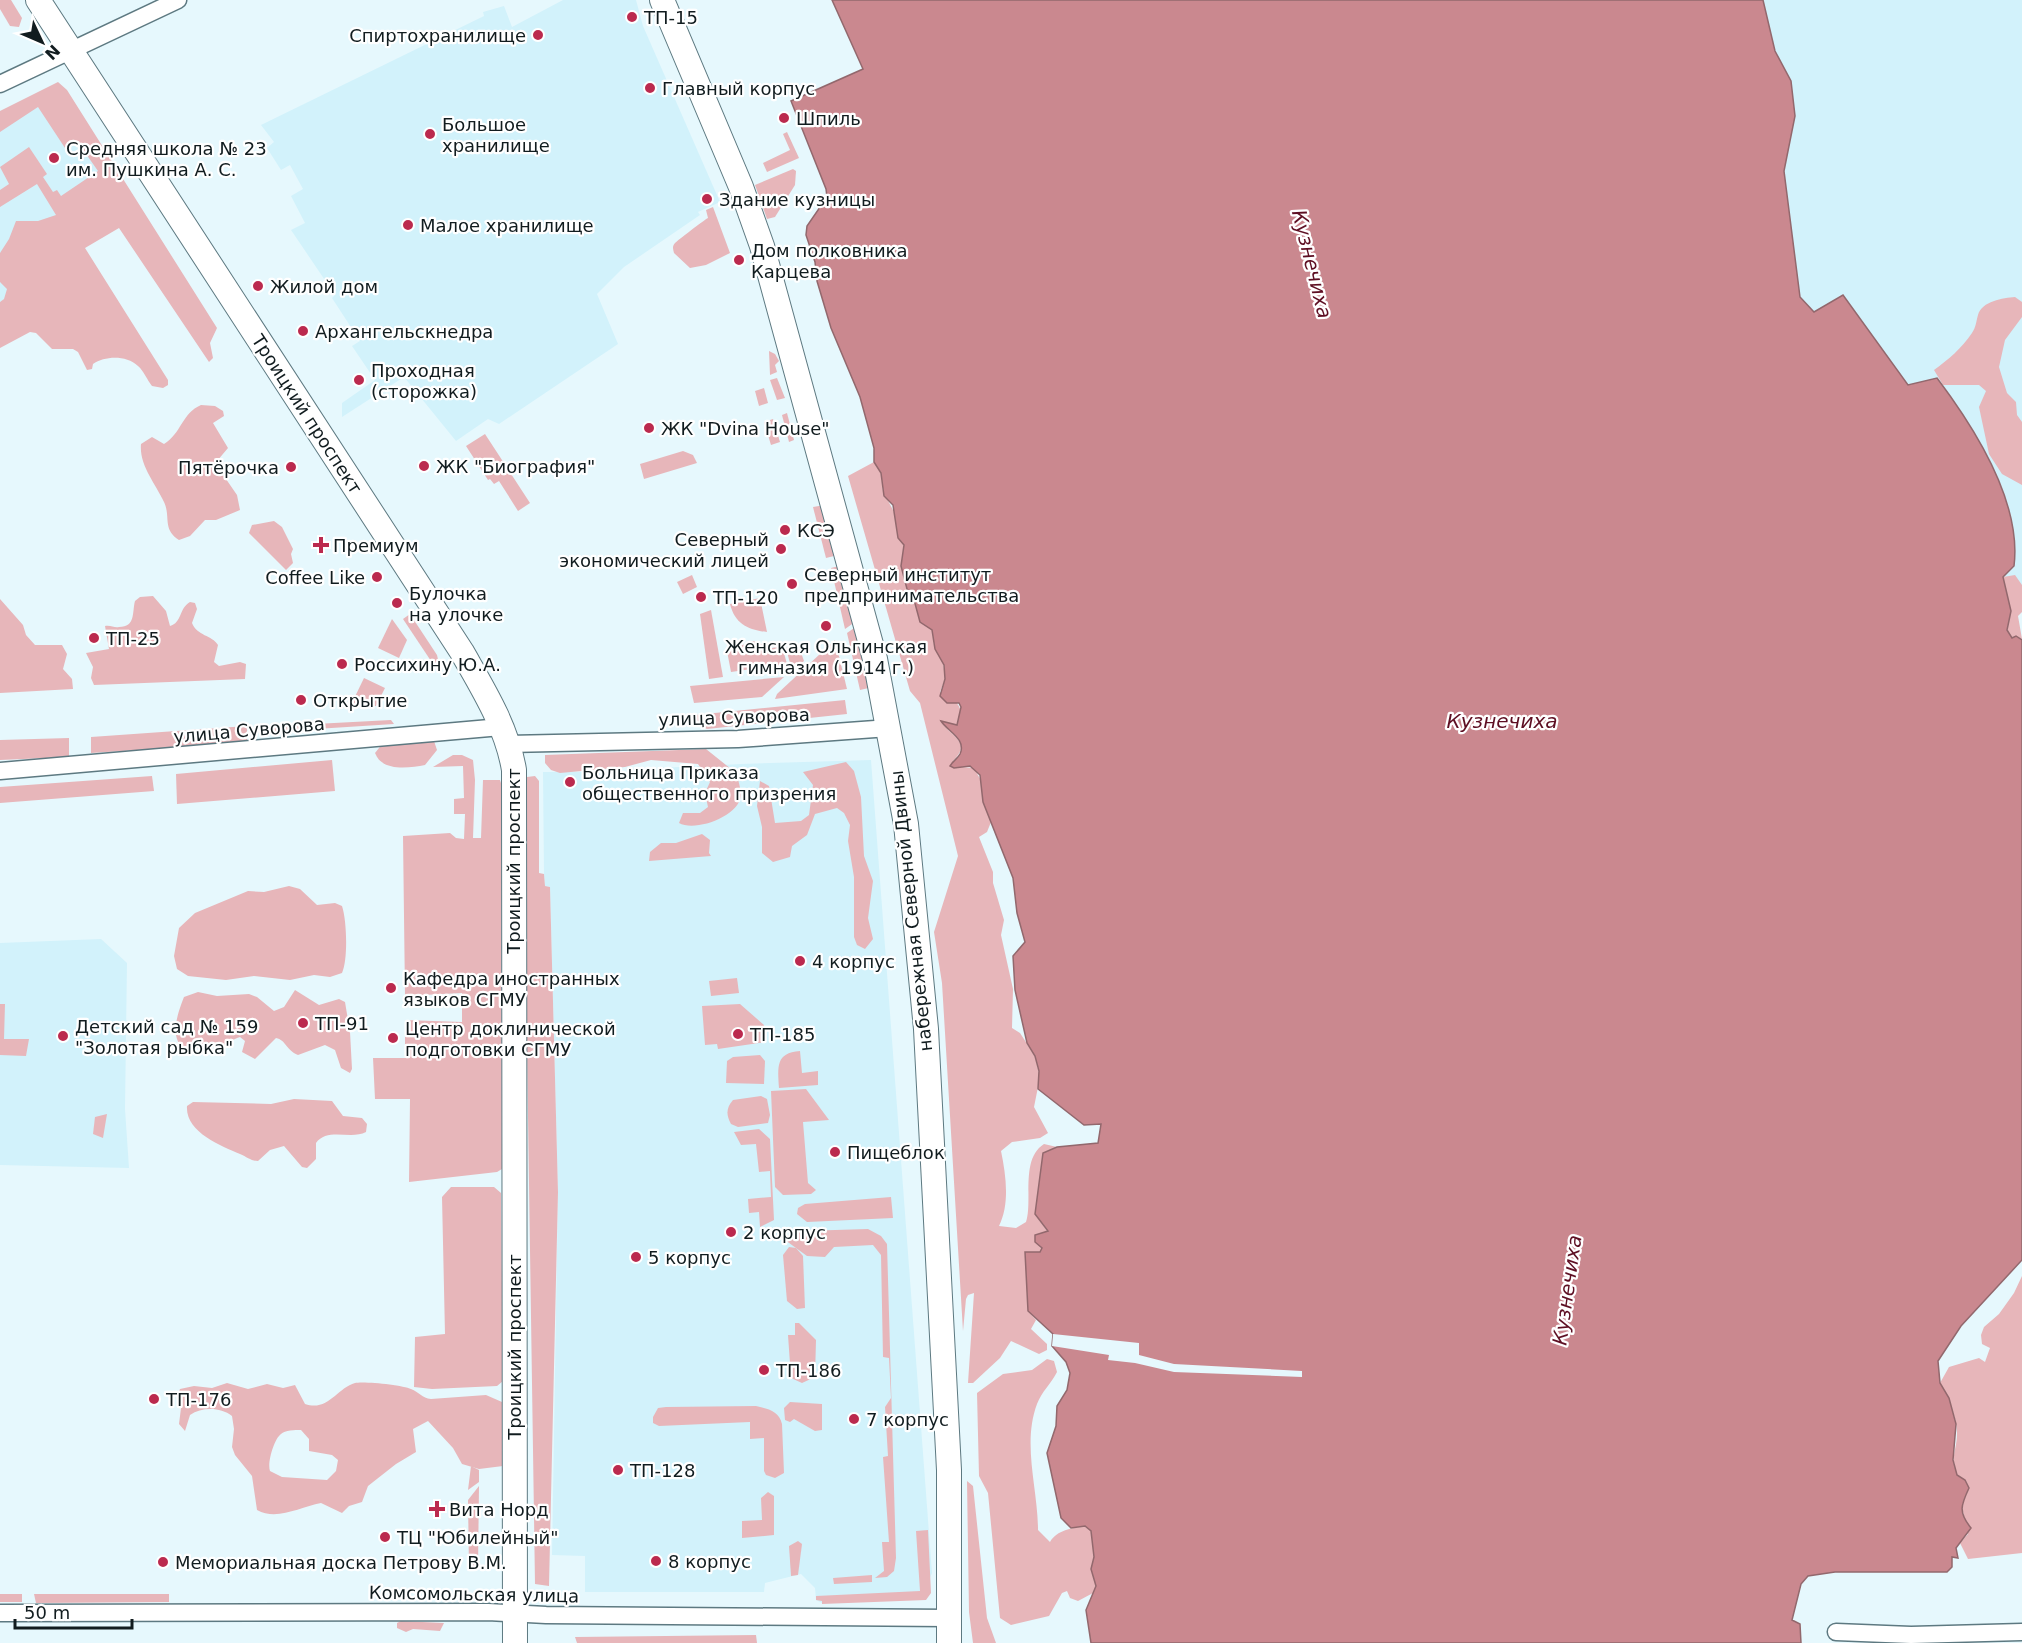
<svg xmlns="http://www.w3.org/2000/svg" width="2022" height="1643" font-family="'DejaVu Sans',sans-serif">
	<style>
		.built { fill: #d2f2fb }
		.green { fill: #e7b6ba; fill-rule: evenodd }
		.water { fill: #ca888f; stroke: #92686d; stroke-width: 1.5 }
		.pier { fill: #e6f8fd }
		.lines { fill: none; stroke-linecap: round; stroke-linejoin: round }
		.street-casing { stroke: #5d7981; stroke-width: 19 }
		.secondary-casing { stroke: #5d7981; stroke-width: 26 }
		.street { stroke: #fff; stroke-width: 16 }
		.secondary { stroke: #fff; stroke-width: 24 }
		.poi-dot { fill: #bb2a4e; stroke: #fff; stroke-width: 2 }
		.labels { text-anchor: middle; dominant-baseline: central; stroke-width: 4.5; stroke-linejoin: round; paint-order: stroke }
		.poi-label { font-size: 18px; fill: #111c1f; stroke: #fff; text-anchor: start }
		.street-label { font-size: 18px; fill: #111c1f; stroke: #fff }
		.water-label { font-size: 20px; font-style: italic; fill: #5e0f23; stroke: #fff }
	</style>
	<rect width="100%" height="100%" fill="#e6f8fd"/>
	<g class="built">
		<path d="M 563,0 L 636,0 L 643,26 L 720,202 L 698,212 L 700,215 L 624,267 L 597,294 L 618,344 L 499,424 L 488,419 L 456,441 L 404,377 L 342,417 L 342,403 L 375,380 L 352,346 L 360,341 L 332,298 L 335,295 L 291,230 L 305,223 L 291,196 L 303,189 L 290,165 L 281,170 L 267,148 L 274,142 L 261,125 L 484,16 L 483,12 L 504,6 L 512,27 Z"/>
		<path d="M 1763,0 L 2022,0 L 2022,609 L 2003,577 L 2014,566 L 2015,556 L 1986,456 L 1968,422 L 1943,385 L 1937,378 L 1908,385 L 1843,295 L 1814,312 L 1800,297 L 1784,171 L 1795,116 L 1791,81 L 1775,51 Z"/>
		<path d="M 60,84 L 136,203 L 0,302 L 0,113 Z"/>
		<path d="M 871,760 L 932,1573 L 921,1599 L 822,1603 L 816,1600 L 815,1588 L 801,1574 L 765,1583 L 764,1592 L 585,1592 L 585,1556 L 552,1555 L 558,1192 L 550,887 L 545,886 L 544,874 L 543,772 L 643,772 L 659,768 L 741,764 Z"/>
		<path d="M 101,939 L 127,963 L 125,1109 L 129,1168 L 0,1165 L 0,943 Z"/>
	</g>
	<g class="green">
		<path d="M 0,0 L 11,0 L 22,18 L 19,27 L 10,26 L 0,9 Z"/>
		<path d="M 58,82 L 67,90 L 217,328 L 210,343 L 213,358 L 209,362 L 119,228 L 85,248 L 168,380 L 168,385 L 163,388 L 152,386 C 147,380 144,371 138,366 C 126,355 105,356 93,364 L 92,369 L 87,370 L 78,352 L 73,349 L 52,349 L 36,333 L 30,332 L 0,348 L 0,302 L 4,299 L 7,289 L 0,282 L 0,253 L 9,239 L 16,221 L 38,221 L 56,215 L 37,184 L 0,207 L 0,190 L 9,184 L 0,167 L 29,147 L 47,174 L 43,177 L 53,192 L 57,190 L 61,196 L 98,171 L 77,141 L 65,148 L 38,107 L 0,132 L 0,111 Z"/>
		<path d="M 787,132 L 799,158 L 767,172 L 763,163 L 790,150 L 783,134 Z"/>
		<path d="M 793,169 L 796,171 L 795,185 L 775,217 L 767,219 L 755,185 Z"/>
		<path d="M 713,207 L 730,253 L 706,265 L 690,268 L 674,253 C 673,248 672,247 675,243 C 677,241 704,220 708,218 L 706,210 Z"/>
		<path d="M 2015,297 L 2022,302 L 2022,317 L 2005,340 L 1999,367 L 2007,393 L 2016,402 L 2017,415 L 2022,422 L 2022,485 L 2002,474 L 1989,454 L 1979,407 L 1986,391 L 1979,385 L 1943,385 L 1934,370 C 1949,359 1961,349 1972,333 C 1976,327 1976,322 1978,315 C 1982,301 2003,298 2015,297 Z"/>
		<path d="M 769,351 L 775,354 L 779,361 L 775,365 L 777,372 L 770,375 Z"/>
		<path d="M 777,378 L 785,398 L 777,400 L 770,380 Z"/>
		<path d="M 764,388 L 768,403 L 759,406 L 755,391 Z"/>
		<path d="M 201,405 L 215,406 L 223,411 L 224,416 L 213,423 L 228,448 L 217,461 L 217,466 L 237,495 L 240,510 L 216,520 L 205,520 L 190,536 L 179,540 C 162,529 171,517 164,502 C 155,483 139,465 141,444 L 152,437 L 164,444 C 181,434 182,413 201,405 Z"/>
		<path d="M 787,413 L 794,440 L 789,442 L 782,415 Z"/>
		<path d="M 773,419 L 780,442 L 771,445 L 764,422 Z"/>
		<path d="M 485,434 L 530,503 L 518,511 L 499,481 L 494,484 L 490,479 L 488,480 L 466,446 Z"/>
		<path d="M 683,451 L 693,455 L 697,463 L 644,479 L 640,464 Z"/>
		<path d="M 874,462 L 881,473 L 883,491 L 895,514 L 898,538 L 904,545 L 901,566 L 907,589 L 932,630 L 934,644 L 943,660 L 945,679 L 940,692 C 955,700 967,706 957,725 L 941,721 C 950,737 973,741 953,761 L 962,767 L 974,768 L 983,784 L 983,802 L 991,822 L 987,832 L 979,837 L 993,872 L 993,883 L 1004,920 L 1001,935 L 1013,989 L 1012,1028 L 1020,1033 L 1035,1056 L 1040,1077 L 1034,1107 L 1048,1133 L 1040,1138 L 1012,1142 L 1001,1151 C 1006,1175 1010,1204 999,1226 L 1016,1228 L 1026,1222 C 1033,1201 1020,1159 1044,1144 L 1057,1147 L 1043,1154 L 1035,1214 L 1048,1232 L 1038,1244 L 1042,1249 L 1040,1252 L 1026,1252 L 1028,1311 L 1036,1320 L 1031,1329 L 1047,1344 L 1047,1350 L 1039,1354 L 1011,1341 L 1000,1358 L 973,1383 L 968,1383 L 974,1293 L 968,1295 L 966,1299 L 963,1331 L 942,983 L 934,932 L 958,856 L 920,703 L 910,691 L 848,476 Z"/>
		<path d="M 825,505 L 838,555 L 826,558 L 813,507 Z"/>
		<path d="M 274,521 L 282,527 L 293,549 L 291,554 L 293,563 L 286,570 L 249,533 L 252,525 Z"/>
		<path d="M 839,566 L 855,622 L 845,629 L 831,568 Z"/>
		<path d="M 692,575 L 697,587 L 683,594 L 677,582 Z"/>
		<path d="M 2015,575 L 2022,585 L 2022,612 L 2018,616 L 2022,639 L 2016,637 L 2012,638 L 2007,630 L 2011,611 L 2003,577 Z"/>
		<path d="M 153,596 L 166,611 L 170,626 C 182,623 179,608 190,602 L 195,603 L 197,609 L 192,623 C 197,636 212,635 218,645 L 214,662 L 219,666 L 240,662 L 246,664 L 245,679 L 94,685 L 91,678 L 93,667 L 86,653 L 109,649 L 105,626 C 111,625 114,628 119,627 C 136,627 132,612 135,601 L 140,597 Z"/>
		<path d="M 760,598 L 767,632 C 748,630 735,624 730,604 Z"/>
		<path d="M 0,599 L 23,625 L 26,635 L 35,645 L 62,645 L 67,654 L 63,669 L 72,679 L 73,689 L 0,693 Z"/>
		<path d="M 711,610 L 723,677 L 709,679 L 700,614 Z"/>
		<path d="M 410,614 L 437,655 L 439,664 L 431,661 L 403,619 Z"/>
		<path d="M 392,619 L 407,640 L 399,658 L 378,648 Z"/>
		<path d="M 857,626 L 873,687 L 860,690 L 847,633 Z"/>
		<path d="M 835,640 L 847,689 L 775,699 L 777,694 Z"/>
		<path d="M 753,641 L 772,648 L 782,646 L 787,664 L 731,672 L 727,651 Z"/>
		<path d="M 798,644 L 804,661 L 792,671 L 786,648 Z"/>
		<path d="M 784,677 L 762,697 L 694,703 L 690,686 Z"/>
		<path d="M 364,678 L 385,688 L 376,706 L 350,707 Z"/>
		<path d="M 845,700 L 847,714 L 707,729 L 699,725 L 695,715 Z"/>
		<path d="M 391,720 L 394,724 L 269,732 L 277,726 Z"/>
		<path d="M 247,726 L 247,743 L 91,753 L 91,737 Z"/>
		<path d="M 69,738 L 69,757 L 0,760 L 0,740 Z"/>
		<path d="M 434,741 L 437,750 L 425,765 C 409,768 382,772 375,753 L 383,743 Z"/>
		<path d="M 706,749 L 736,773 C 738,779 741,789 741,796 C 738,817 695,832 679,823 L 683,813 L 700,813 L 708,807 L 705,793 L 710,782 L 698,764 L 651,760 L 625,767 L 560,773 L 551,770 L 545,763 L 545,755 Z"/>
		<path d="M 453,755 L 462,755 L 473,760 L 475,780 L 473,838 L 481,838 L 483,780 L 500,780 L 501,783 L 502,1169 L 497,1172 L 409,1182 L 410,1099 L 375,1099 L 373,1058 L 405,1058 L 405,1020 L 462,1022 L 462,993 L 405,996 L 403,836 L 450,833 L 456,838 L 464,839 L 465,814 L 454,814 L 454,799 L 464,798 L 463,766 L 433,767 Z"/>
		<path d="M 332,760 L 335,791 L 177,804 L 176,774 Z"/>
		<path d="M 846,762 L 854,771 L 861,797 L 864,856 L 873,881 L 868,918 L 873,939 L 865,949 L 857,945 L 854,937 L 854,877 L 848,841 L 850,825 L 844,813 L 837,808 L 815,814 L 807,835 L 792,846 L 790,857 L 773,862 L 762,853 L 762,827 L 757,806 L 760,781 L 769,786 L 775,823 L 801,821 L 809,815 L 813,785 L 803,772 Z"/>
		<path d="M 152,776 L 154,791 L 0,803 L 0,787 Z"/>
		<path d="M 535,776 L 539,781 L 539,873 L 544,874 L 545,886 L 550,887 L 558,1192 L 549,1586 L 535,1584 L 523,781 L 527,777 Z"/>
		<path d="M 702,834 L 710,840 L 709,853 L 711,856 L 649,861 L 650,852 L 661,843 L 676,843 Z"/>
		<path d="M 289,886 L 300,889 L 317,905 L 335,903 L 342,906 C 347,921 348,960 342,973 L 330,977 L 314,975 L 290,980 L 254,976 L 226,980 L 188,976 L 177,969 L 174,956 L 179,928 L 195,913 L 248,891 L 264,892 Z"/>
		<path d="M 737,978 L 739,993 L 711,996 L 709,981 Z"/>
		<path d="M 295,990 L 319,1005 L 339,999 L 345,1002 L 350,1032 L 352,1069 L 350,1073 L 341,1068 L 335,1050 L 325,1045 L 298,1055 C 286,1050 286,1040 276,1038 L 255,1059 L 242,1052 L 245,1041 L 240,1037 C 232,1039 227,1045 219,1047 C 214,1048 210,1046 205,1046 C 199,1047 192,1051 186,1049 C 167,1040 179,1010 184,997 L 198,992 L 217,996 L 249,994 L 257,997 L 274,1011 L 284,1007 Z"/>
		<path d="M 0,1004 L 5,1004 L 4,1039 L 29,1039 L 26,1056 L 0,1055 Z"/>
		<path d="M 740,1004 L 764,1025 L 766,1042 L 718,1049 L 717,1044 L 705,1045 L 702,1006 Z"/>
		<path d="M 800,1051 L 802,1073 L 818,1071 L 818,1085 L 779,1088 C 778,1067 775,1053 800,1051 Z"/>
		<path d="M 760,1055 L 765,1061 L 764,1084 L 726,1083 L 727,1061 L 733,1057 Z"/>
		<path d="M 806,1089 L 829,1120 L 803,1122 L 808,1183 L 816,1190 L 811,1194 L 783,1195 L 775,1187 L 771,1091 Z"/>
		<path d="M 761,1096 L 767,1099 L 770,1115 L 768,1123 L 738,1127 L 731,1124 C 726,1115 726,1108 733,1100 Z"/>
		<path d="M 294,1099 L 332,1101 L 343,1116 L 362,1118 L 367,1124 L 366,1132 C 351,1140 327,1127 316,1143 L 316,1159 L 307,1168 L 302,1167 L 284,1146 L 270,1150 L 258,1161 C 251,1161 247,1157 240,1154 C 221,1146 185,1132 187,1106 L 193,1102 L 271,1104 Z"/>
		<path d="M 107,1114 L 103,1138 L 93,1134 L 95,1117 Z"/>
		<path d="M 759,1129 L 770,1139 L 774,1220 L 760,1227 L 759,1212 L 749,1213 L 748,1199 L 771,1197 L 770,1171 L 759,1172 L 756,1144 L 741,1145 L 734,1132 Z"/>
		<path d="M 451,1187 L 494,1187 L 501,1193 L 503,1381 L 497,1386 L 432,1389 L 414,1387 L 415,1337 L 445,1334 L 442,1197 Z"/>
		<path d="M 891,1197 L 893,1218 L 807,1222 L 797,1214 L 798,1208 L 805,1204 Z"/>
		<path d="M 868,1229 L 881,1236 L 887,1244 L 896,1558 L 894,1571 L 887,1577 L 875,1578 L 884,1571 L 882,1542 L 889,1542 L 883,1457 L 888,1456 L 885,1407 L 891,1398 L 889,1358 L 883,1357 L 881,1255 L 873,1245 L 834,1247 L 825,1257 L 807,1256 L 785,1240 L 785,1236 L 802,1231 Z"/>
		<path d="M 789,1247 L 796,1248 L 803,1256 L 805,1308 L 797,1309 L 787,1301 L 783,1255 Z"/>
		<path d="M 2022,1276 L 2022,1553 L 1968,1559 L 1960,1543 L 1968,1534 L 1961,1503 L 1969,1488 L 1965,1480 L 1957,1476 C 1950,1452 1957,1452 1957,1433 C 1957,1414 1946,1398 1940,1383 L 1949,1367 L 1979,1358 L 1985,1362 L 1990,1348 L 1982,1344 L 1981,1335 L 1984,1327 L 1999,1314 L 2014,1293 Z"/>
		<path d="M 795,1323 L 799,1323 L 816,1340 L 815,1377 L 802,1383 L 791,1378 L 788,1335 L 795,1335 Z"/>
		<path d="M 1047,1359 L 1054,1361 L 1057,1372 C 1051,1384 1042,1391 1037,1404 C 1022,1444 1038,1489 1038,1530 L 1050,1542 C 1057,1530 1072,1528 1085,1526 L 1091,1531 L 1094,1557 L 1091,1569 L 1096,1586 L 1093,1593 L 1078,1601 L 1070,1598 L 1067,1591 L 1062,1593 L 1049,1616 L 1011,1625 L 1000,1618 L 988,1493 L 979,1476 L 977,1393 L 1003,1374 L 1032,1370 Z"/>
		<path d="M 227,1383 L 248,1389 L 267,1384 L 283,1388 L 295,1385 L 305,1404 C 328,1412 337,1388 355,1383 C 363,1381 403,1385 411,1389 C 419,1392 422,1398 431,1399 L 486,1395 L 502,1402 L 503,1466 L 479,1469 L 462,1464 L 453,1448 L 428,1421 L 413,1429 L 416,1452 L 396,1464 L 368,1486 L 362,1502 L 349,1506 L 342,1513 L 321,1503 C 300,1507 277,1521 257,1510 L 252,1476 L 235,1455 L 232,1447 L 234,1429 L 232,1416 C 220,1407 202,1407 190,1415 L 185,1431 L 179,1424 L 181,1408 L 177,1396 L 180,1389 L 194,1386 L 212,1388 ZM 301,1430 L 309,1439 L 309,1451 L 332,1455 L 338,1460 L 336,1471 L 327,1480 L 282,1477 L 270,1471 C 267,1463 274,1439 281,1434 C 285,1430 295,1430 301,1430 Z"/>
		<path d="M 790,1402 L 822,1404 L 822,1430 L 815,1431 L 794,1419 L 790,1422 L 785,1420 L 784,1408 Z"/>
		<path d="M 756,1406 C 769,1409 779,1411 782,1424 L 784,1473 L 775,1478 L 766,1475 L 764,1471 L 764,1438 L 750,1439 L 750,1422 L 659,1426 L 653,1423 L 653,1417 L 658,1408 L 666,1407 Z"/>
		<path d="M 471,1466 L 479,1470 L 479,1482 L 468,1490 Z"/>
		<path d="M 967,1481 L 973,1486 L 987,1618 L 996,1643 L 973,1643 L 969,1612 Z"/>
		<path d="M 479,1486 L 478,1567 L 469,1568 L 468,1500 Z"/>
		<path d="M 768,1492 L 774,1496 L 774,1535 L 742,1538 L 742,1521 L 762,1520 L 761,1498 Z"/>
		<path d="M 928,1530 L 931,1593 L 926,1600 L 822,1604 L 822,1601 L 816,1600 L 816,1596 L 920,1591 L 916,1531 Z"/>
		<path d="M 798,1541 L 802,1544 L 798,1575 L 791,1576 L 789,1546 Z"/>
		<path d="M 872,1575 L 872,1582 L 834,1584 L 833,1578 Z"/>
		<rect x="0" y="1594" width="22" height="8"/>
		<path d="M 34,1594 L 169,1594 L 169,1602 L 36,1603 Z"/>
		<path d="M 401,1621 L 444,1623 L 440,1631 L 413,1629 L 406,1632 L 397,1628 L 397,1623 Z"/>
		<path d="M 756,1635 L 757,1643 L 577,1643 L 575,1637 Z"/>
	</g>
	<path class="water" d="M 832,0 L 1763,0 L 1775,51 L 1791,81 L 1795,116 L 1784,171 L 1800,297 L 1814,312 L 1843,295 L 1908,385 L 1937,378 C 1974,427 2022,502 2014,566 L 2003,577 L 2011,611 L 2007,630 L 2012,638 L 2016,636 L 2022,640 L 2022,1260 L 1961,1326 L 1938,1361 L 1940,1383 L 1949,1398 L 1956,1424 L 1953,1460 L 1957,1475 L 1965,1480 L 1969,1488 C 1961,1505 1958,1512 1971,1528 L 1956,1548 L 1958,1558 L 1952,1557 L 1952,1567 L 1947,1572 L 1835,1572 L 1808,1576 L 1801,1584 L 1792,1620 L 1800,1624 L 1801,1643 L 1091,1643 L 1086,1610 L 1096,1586 L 1091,1569 L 1094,1557 L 1091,1531 L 1085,1526 L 1071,1528 L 1061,1518 L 1047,1453 L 1056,1426 L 1057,1406 L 1067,1390 L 1070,1373 L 1066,1362 L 1052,1346 L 1053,1334 L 1028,1311 L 1025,1252 L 1040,1252 L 1042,1248 L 1035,1242 L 1035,1235 L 1048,1231 L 1035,1214 L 1043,1153 L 1057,1147 L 1098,1143 L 1101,1124 L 1084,1125 L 1038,1089 L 1039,1071 L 1035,1056 L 1027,1043 L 1015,990 L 1013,956 L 1025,942 L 1017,913 L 1013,878 L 983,802 L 980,775 L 970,766 L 954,768 L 950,766 C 953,761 958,758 960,754 C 967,739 947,731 941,721 L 957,725 L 961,707 L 959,703 L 947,703 L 940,696 L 945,679 L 944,665 L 935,649 L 932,630 L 920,622 L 913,596 L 907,589 L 901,566 L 904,545 L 898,538 L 893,505 L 884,496 L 881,473 L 874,462 L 874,448 L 860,397 L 831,328 L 817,281 L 815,262 L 806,235 L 807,226 L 827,197 L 826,189 L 791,101 L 863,69 Z"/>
	<path class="pier" d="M 1053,1334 L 1139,1343 L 1139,1355 L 1174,1364 L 1302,1371 L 1302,1377 L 1174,1372 L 1135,1363 L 1108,1360 L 1109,1355 L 1052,1346 Z"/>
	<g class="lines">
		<g class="street-casing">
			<g id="street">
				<path d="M 0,84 L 178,0"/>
				<path d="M 508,744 L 738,739 L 889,728"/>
				<path d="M 0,771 L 501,727"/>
				<path d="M 0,1613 L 488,1612 L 546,1615 L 948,1618"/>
				<path d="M 1836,1632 L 1911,1635 L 2022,1632"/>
			</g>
		</g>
		<g class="secondary-casing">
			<g id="secondary">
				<path d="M 38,0 L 462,652 C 483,689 507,727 514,770 L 515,1643"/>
				<path d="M 662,0 L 741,187 L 762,246 L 875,659 L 906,824 L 926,1029 L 949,1470 L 949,1643"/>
			</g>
		</g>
		<use href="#street" class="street"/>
		<use href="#secondary" class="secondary"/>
	</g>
	<g class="poi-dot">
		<circle cx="632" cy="17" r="6"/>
		<circle cx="538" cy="35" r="6"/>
		<circle cx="650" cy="88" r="6"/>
		<circle cx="784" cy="118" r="6"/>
		<circle cx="430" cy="134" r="6"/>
		<circle cx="54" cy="158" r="6"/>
		<circle cx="707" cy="199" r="6"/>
		<circle cx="408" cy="225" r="6"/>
		<circle cx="739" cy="260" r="6"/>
		<circle cx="258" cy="286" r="6"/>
		<circle cx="303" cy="331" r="6"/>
		<circle cx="359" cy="380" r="6"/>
		<circle cx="649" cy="428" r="6"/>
		<circle cx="424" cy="466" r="6"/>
		<circle cx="291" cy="467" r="6"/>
		<circle cx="785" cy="530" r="6"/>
		<path d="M318 536h6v6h6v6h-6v6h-6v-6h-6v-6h6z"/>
		<circle cx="781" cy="549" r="6"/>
		<circle cx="377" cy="577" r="6"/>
		<circle cx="792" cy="584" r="6"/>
		<circle cx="701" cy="597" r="6"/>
		<circle cx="397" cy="603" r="6"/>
		<circle cx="826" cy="626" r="6"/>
		<circle cx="94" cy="638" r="6"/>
		<circle cx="342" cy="664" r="6"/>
		<circle cx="301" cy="700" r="6"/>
		<circle cx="570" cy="782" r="6"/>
		<circle cx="800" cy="961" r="6"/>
		<circle cx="391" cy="988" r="6"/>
		<circle cx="303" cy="1023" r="6"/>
		<circle cx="738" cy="1034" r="6"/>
		<circle cx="63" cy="1036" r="6"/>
		<circle cx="393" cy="1038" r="6"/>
		<circle cx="835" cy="1152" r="6"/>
		<circle cx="731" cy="1232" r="6"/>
		<circle cx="636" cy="1257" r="6"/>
		<circle cx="764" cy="1370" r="6"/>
		<circle cx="154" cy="1399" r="6"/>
		<circle cx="854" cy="1419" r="6"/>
		<circle cx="618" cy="1470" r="6"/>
		<path d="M434 1500h6v6h6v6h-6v6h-6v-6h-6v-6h6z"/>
		<circle cx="385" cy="1537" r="6"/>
		<circle cx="656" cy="1561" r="6"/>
		<circle cx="163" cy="1562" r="6"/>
	</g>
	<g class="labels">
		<g class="poi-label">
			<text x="644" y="17">ТП-15</text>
			<text x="526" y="35" text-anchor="end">Спиртохранилище</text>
			<text x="662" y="88">Главный корпус</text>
			<text x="796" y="118">Шпиль</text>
			<text x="442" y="124">Большое<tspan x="442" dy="21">хранилище</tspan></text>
			<text x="66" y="148">Средняя школа № 23<tspan x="66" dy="21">им. Пушкина А. С.</tspan></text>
			<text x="719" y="199">Здание кузницы</text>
			<text x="420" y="225">Малое хранилище</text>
			<text x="751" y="250">Дом полковника<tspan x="751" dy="21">Карцева</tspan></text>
			<text x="270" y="286">Жилой дом</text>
			<text x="315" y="331">Архангельскнедра</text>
			<text x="371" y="370">Проходная<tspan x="371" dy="21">(сторожка)</tspan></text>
			<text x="661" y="428">ЖК "Dvina House"</text>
			<text x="436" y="466">ЖК "Биография"</text>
			<text x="279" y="467" text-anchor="end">Пятёрочка</text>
			<text x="797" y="530">КСЭ</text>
			<text x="769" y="539" text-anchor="end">Северный<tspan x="769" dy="21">экономический лицей</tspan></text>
			<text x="333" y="545">Премиум</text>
			<text x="804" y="574">Северный институт<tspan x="804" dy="21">предпринимательства</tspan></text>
			<text x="365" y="577" text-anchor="end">Coffee Like</text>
			<text x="409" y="593">Булочка<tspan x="409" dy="21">на улочке</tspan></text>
			<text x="713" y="597">ТП-120</text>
			<text x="106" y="638">ТП-25</text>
			<text x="826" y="646" text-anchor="middle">Женская Ольгинская<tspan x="826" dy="21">гимназия (1914 г.)</tspan></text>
			<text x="354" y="664">Россихину Ю.А.</text>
			<text x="313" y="700">Открытие</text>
			<text x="582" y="772">Больница Приказа<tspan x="582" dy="21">общественного призрения</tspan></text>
			<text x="812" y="961">4 корпус</text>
			<text x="403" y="978">Кафедра иностранных<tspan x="403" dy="21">языков СГМУ</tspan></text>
			<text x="315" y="1023">ТП-91</text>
			<text x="75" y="1026">Детский сад № 159<tspan x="75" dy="21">"Золотая рыбка"</tspan></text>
			<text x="405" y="1028">Центр доклинической<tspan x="405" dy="21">подготовки СГМУ</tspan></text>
			<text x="750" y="1034">ТП-185</text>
			<text x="847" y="1152">Пищеблок</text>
			<text x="743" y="1232">2 корпус</text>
			<text x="648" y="1257">5 корпус</text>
			<text x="776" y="1370">ТП-186</text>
			<text x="166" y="1399">ТП-176</text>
			<text x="866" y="1419">7 корпус</text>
			<text x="630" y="1470">ТП-128</text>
			<text x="449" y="1509">Вита Норд</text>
			<text x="397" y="1537">ТЦ "Юбилейный"</text>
			<text x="668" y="1561">8 корпус</text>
			<text x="175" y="1562">Мемориальная доска Петрову В.М.</text>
		</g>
		<g class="street-label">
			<text transform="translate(307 414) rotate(57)">Троицкий проспект</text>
			<text transform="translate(734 717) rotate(-2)">улица Суворова</text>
			<text transform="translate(249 730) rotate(-5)">улица Суворова</text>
			<text transform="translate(513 861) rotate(-90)">Троицкий проспект</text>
			<text transform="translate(911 911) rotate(-96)">набережная Северной Двины</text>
			<text transform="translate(514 1347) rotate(-90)">Троицкий проспект</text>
			<text transform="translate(474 1594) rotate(1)">Комсомольская улица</text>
		</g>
		<g class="water-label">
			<text transform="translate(1312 264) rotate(76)">Кузнечиха</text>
			<text x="1502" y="721">Кузнечиха</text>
			<text transform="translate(1567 1290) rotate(-82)">Кузнечиха</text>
		</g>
	</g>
	<g transform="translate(42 42) rotate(134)" stroke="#ffffff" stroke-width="4.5" paint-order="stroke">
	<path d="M0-4.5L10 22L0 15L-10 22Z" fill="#111c1f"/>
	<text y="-9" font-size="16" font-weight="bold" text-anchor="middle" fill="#111c1f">N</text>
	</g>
	<path d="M15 1619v9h117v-9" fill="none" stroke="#111c1f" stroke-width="3"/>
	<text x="24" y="1619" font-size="18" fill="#111c1f" stroke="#ffffff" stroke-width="4.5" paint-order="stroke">50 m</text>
</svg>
